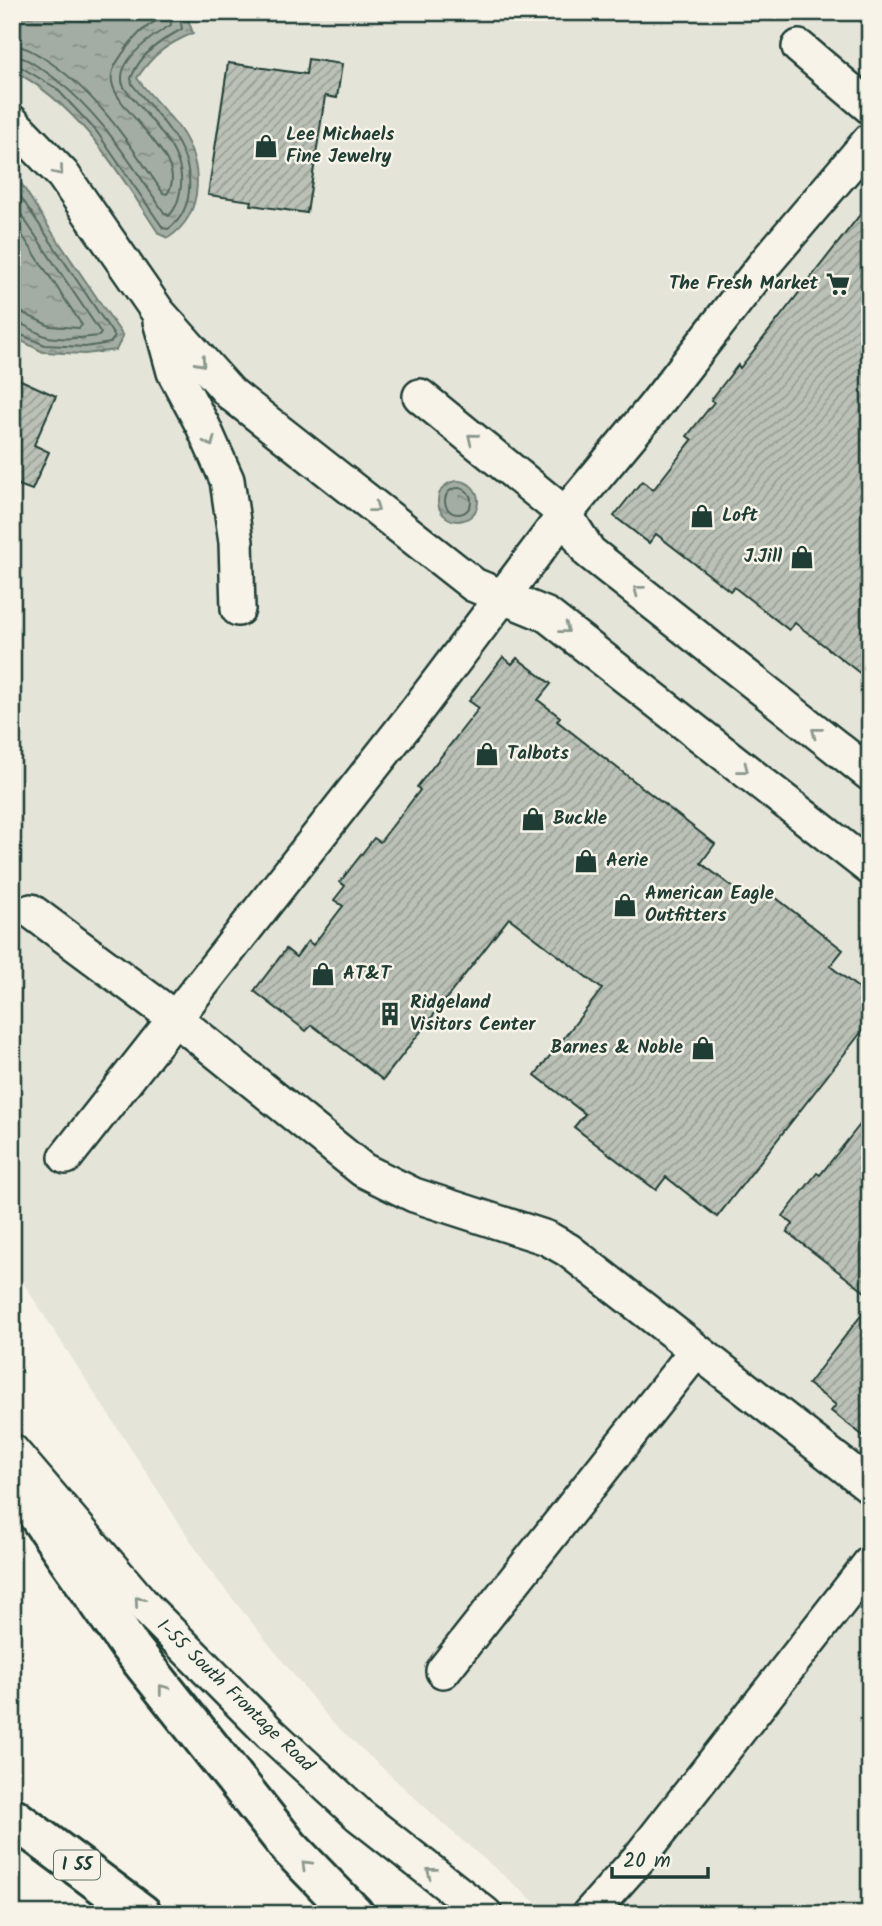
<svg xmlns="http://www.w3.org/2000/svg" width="882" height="1926" font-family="Kalam,sans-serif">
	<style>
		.built { fill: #e5e4d9 }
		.water { fill: url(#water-ripples); stroke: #6f8077; stroke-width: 2 }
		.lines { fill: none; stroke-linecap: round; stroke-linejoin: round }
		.shore { stroke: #546a60; stroke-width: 2 }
		.building { fill: url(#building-hatch); stroke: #1f3d34; stroke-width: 2 }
		.minor-casing { stroke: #1f3d34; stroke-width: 38 }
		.highway-casing { stroke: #1f3d34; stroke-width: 44 }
		.minor { stroke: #f7f3e8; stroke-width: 33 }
		.highway { stroke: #f7f3e8; stroke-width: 38 }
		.oneway { stroke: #8b988e }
		.labels { text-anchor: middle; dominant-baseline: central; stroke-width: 5; stroke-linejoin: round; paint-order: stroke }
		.shield { fill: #f7f3e8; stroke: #60746a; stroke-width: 2 }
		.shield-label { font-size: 18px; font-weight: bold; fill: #1f3d34 }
		.poi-label { font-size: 19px; font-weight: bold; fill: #1f3d34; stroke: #f7f3e8; text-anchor: start }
		.street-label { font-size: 19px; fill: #1f3d34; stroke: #f7f3e8 }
	</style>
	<defs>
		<pattern id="water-ripples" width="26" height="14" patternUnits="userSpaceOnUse" patternTransform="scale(1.75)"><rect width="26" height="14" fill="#a4ada3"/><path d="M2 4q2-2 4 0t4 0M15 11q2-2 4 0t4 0" fill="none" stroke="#858e86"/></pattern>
		<pattern id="building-hatch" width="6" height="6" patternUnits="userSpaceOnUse" patternTransform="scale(1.75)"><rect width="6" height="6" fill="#bbc1b6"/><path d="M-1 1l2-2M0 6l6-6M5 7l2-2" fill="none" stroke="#979e95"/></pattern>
	</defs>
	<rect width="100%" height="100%" fill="#f7f3e8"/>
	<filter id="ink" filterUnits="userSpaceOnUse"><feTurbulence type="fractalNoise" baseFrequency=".0143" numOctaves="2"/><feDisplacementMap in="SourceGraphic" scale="14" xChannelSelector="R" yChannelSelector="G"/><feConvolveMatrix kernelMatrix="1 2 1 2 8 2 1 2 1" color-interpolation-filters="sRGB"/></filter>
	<g filter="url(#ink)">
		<path class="built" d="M 12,12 L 870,12 L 870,1914 L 549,1914 L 450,1830 L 330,1720 L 211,1572 L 12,1266 Z"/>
		<g class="water">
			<path d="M 12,12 L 185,12 L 193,33 C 166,45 154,53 137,78 C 150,96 166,111 179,128 C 204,162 205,214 168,238 L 159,234 C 119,173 80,105 12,70 Z"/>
			<path d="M 12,169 L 50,229 L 123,336 L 116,350 L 85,354 L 43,352 L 12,336 Z"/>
			<circle cx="458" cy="501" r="20"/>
		</g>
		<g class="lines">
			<g class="shore">
				<path d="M 12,45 C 24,46 32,51 42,57 C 95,90 129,142 163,193 L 167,194 C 192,160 116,112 112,82 C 110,71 117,62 123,53 C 132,39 144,27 159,19 L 159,12"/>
				<path d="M 12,56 C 22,56 29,61 37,66 C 93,101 129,160 165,214 L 169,216 C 176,208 178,202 180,192 C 188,154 154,125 133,98 C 128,93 122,87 122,80 C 120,58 155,34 171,25 L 170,12"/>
				<path d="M 12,64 L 19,66 L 56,88 L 97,132 L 163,228 L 168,229 C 179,222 185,211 188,198 C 197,150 159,118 132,84 L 131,78 C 141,53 160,41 182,29 L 179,12"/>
				<path d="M 12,184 L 115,337 L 110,343 L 85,347 L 45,345 L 12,331"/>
				<path d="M 12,201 L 101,333 L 99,336 C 83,338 64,340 48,337 C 35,333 26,323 12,322"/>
				<path d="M 12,220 L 82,325 L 79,328 L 50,326 L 23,313 L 12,311"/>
				<circle cx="458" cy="501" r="13"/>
			</g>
		</g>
		<g class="building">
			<path d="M 308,59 L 342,64 L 337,98 L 325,96 L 307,213 L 251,205 L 252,201 L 208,195 L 228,63 L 306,74 Z"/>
			<path d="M 870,202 L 870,681 L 795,623 L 789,630 L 734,587 L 730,591 L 656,534 L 649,543 L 614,516 L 642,481 L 653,490 L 692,440 L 687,436 L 714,402 L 711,400 L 738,365 L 740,368 Z"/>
			<path d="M 12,376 L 56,396 L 34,445 L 49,452 L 32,490 L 16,484 L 12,493 Z"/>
			<path d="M 503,657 L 512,664 L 517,658 L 551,684 L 538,700 L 560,717 L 557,721 L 715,844 L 701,863 L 751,901 L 762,887 L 843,950 L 830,966 L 870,997 L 870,1021 L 717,1217 L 666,1177 L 656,1190 L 574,1127 L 585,1114 L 535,1075 L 602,989 L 509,918 L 383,1080 L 312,1025 L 306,1031 L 254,991 L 286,949 L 296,957 L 308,941 L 313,945 L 343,906 L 334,900 L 345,886 L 340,882 L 374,838 L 380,842 L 420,790 L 417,787 L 479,708 L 469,701 Z"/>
			<path d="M 870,1112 L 870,1296 L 787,1232 L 793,1224 L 783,1216 L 817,1173 L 820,1175 Z"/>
			<path d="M 870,1304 L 870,1441 L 831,1411 L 836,1405 L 808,1384 Z"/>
		</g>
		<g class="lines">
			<g class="minor-casing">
				<g id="minor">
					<path d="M 799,47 L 870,107"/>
					<path d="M 12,122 L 63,175 L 158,312 L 230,393 L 474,585 L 547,615 L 870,868"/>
					<path d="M 160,321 L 174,372 L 203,426 L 227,480 L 236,542 L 238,609"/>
					<path d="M 420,396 L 565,514 L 589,552 L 870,774"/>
					<path d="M 31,911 L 176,1019 L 363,1170 L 414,1195 L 547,1238 L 568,1250 L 870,1486"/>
					<path d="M 66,1157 L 411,718 L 565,514 L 653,408 L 767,261 L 870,140"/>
					<path d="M 12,1451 L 146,1608 L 270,1733 L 359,1815 L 485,1914"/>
					<path d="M 443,1671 L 695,1352"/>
					<path d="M 589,1914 L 640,1857 L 870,1563"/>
				</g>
			</g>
			<g class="highway-casing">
				<g id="highway">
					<path d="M 12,1478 L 128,1644 L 289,1847 L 354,1914"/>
					<path d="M 12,1817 L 142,1914"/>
				</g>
			</g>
			<use href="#minor" class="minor"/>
			<use href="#highway" class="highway"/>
		</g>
		<defs><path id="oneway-chevron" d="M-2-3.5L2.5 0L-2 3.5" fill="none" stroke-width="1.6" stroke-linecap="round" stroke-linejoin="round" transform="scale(1.75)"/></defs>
		<g class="oneway">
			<use href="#oneway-chevron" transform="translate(59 171) rotate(50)"/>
			<use href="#oneway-chevron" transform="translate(201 362) rotate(48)"/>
			<use href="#oneway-chevron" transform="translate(472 438) rotate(-141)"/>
			<use href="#oneway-chevron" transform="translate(210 442) rotate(66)"/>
			<use href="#oneway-chevron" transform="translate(375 508) rotate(38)"/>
			<use href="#oneway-chevron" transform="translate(638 590) rotate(-142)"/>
			<use href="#oneway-chevron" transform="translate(565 629) rotate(38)"/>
			<use href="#oneway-chevron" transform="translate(816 732) rotate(-142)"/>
			<use href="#oneway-chevron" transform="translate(744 769) rotate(38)"/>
			<use href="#oneway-chevron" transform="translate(139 1601) rotate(-131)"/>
			<use href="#oneway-chevron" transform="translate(163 1689) rotate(-128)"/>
			<use href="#oneway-chevron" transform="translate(306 1865) rotate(-135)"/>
			<use href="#oneway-chevron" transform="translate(431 1872) rotate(-142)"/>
		</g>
	</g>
	<defs>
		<g id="shop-bare" transform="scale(1.89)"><path d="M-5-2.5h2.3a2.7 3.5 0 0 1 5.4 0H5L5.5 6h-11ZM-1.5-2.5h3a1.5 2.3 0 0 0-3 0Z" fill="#1f3d34" stroke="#f7f3e8" stroke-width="2.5" paint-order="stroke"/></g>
		<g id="supermarket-bare" transform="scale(1.89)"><path d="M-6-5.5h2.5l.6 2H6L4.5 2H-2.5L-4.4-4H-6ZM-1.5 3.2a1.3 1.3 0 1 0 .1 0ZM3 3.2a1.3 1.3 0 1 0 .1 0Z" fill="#1f3d34" stroke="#f7f3e8" stroke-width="2.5" paint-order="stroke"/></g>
		<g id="building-bare" transform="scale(1.89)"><path d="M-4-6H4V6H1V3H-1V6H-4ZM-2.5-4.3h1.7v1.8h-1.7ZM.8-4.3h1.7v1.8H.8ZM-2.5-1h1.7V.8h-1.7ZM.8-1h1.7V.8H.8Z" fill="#1f3d34" stroke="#f7f3e8" stroke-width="2.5" paint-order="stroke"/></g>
	</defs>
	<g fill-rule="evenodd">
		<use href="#shop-bare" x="266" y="146"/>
		<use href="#supermarket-bare" x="838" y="284"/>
		<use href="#shop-bare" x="702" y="516"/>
		<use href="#shop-bare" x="802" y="557"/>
		<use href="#shop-bare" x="487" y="754"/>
		<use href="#shop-bare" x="533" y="819"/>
		<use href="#shop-bare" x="586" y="861"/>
		<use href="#shop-bare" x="625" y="905"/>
		<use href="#shop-bare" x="323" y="974"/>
		<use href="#building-bare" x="390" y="1014"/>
		<use href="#shop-bare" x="703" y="1048"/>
	</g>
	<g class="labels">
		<rect class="shield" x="54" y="1850.5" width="46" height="29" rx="5"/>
		<g class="shield-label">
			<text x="77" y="1865">I 55</text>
		</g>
		<g class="poi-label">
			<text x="286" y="135">Lee Michaels<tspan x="286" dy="22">Fine Jewelry</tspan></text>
			<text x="818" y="284" text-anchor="end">The Fresh Market</text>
			<text x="722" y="516">Loft</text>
			<text x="782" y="557" text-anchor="end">J.Jill</text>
			<text x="507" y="754">Talbots</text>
			<text x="553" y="819">Buckle</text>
			<text x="606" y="861">Aerie</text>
			<text x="645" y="894">American Eagle<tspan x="645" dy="22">Outfitters</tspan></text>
			<text x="343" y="974">AT&amp;T</text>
			<text x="410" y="1003">Ridgeland<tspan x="410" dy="22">Visitors Center</tspan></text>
			<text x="683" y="1048" text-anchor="end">Barnes &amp; Noble</text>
		</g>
		<g class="street-label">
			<text transform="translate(235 1696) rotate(44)">I-55 South Frontage Road</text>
		</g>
	</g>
	<rect width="882" height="1926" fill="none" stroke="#f7f3e8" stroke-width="42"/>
	<rect x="21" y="21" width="840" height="1884" fill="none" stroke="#1f3d34" stroke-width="2.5" filter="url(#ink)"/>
	<path d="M612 1867v10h96v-10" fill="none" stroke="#1f3d34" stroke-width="3.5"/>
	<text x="623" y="1867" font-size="21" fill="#1f3d34" stroke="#f7f3e8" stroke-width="5" paint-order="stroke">20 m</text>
</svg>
